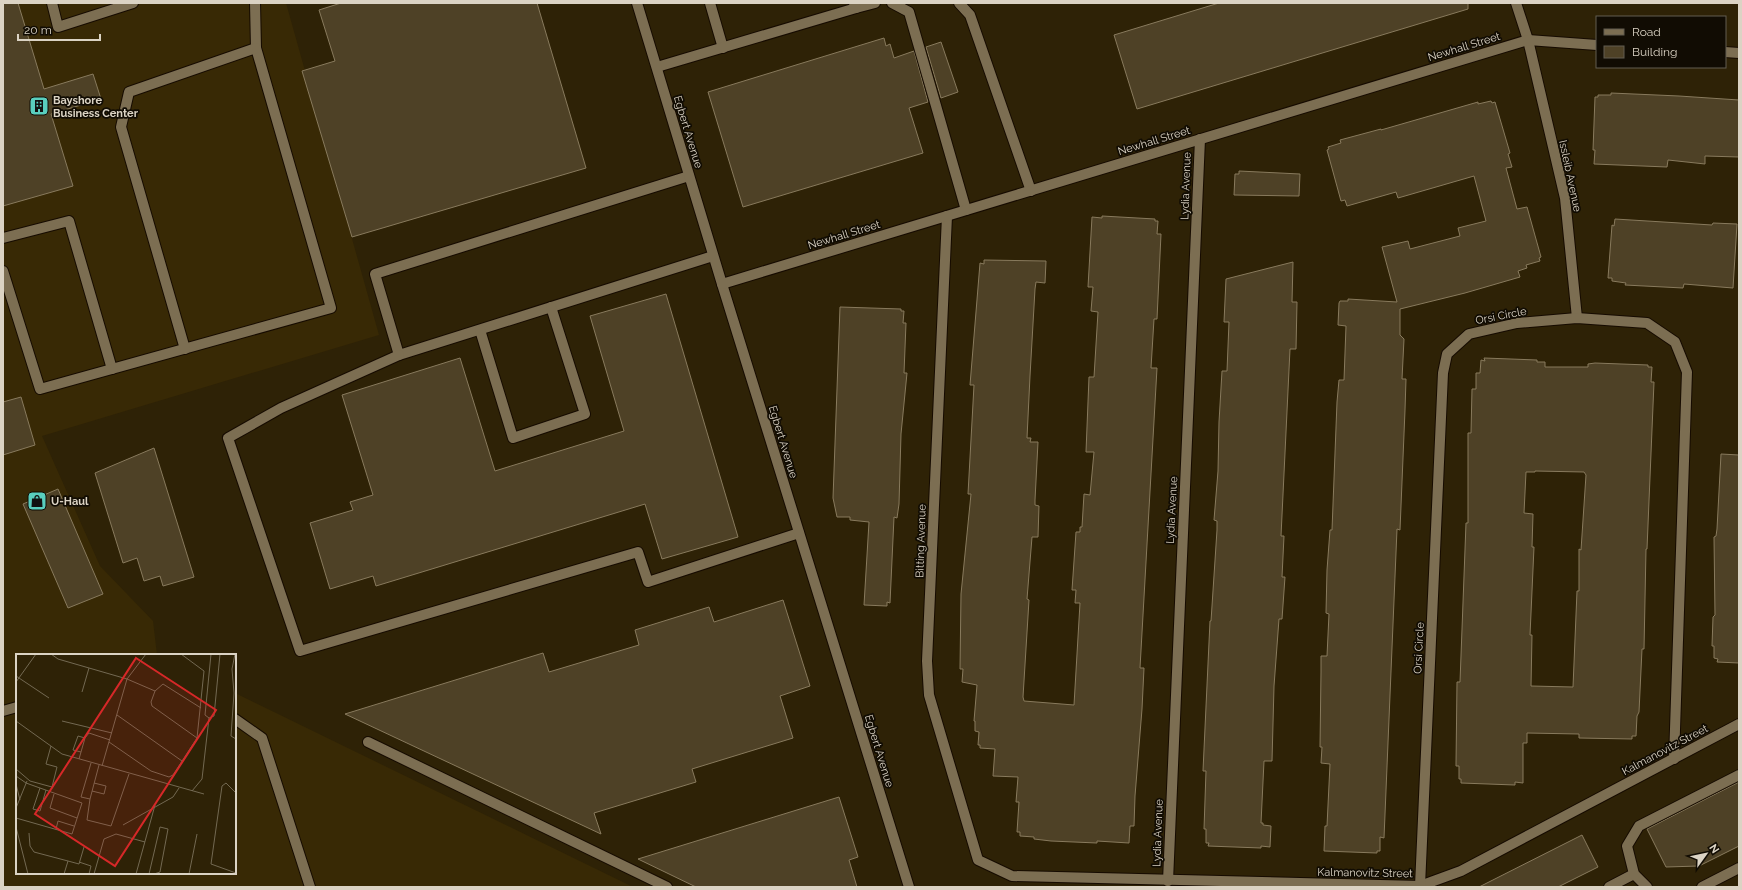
<svg xmlns="http://www.w3.org/2000/svg" width="1742" height="890" font-family="Raleway,sans-serif">
	<style>
		.built { fill: #382905 }
		.building { fill: #4e4126; stroke: #887a5d; fill-rule: evenodd }
		.lines { fill: none; stroke-linecap: round; stroke-linejoin: round }
		.service-casing { stroke: #160b00; stroke-width: 12 }
		.minor-casing { stroke: #160b00; stroke-width: 12 }
		.service { stroke: #7c6e52; stroke-width: 10 }
		.minor { stroke: #7c6e52; stroke-width: 10 }
		.labels { text-anchor: middle; dominant-baseline: central; stroke-width: 3.5; stroke-linejoin: round; paint-order: stroke }
		.street-label { font-size: 11px; fill: #dbd3c4; stroke: #110c03 }
		.poi-label { font-size: 11px; font-weight: bold; fill: #dbd3c4; stroke: #110c03; text-anchor: start }
		.inset-road { fill: none; stroke: #736952; stroke-width: 1 }
		.view { fill: #d62828; fill-opacity: 0.15; stroke: #d62828; stroke-width: 2 }
		.inset-edge { fill: none; stroke: #dbd3c4; stroke-width: 2 }
	</style>
	<rect width="100%" height="100%" fill="#2e2206"/>
	<path class="built" d="M 3,3 L 286,3 L 379,335 L 42,436 L 100,566 L 153,621 L 157,655 L 17,655 L 17,873 L 235,873 L 235,693 L 633,887 L 3,887 Z"/>
	<g class="building">
		<path d="M 3,3 L 18,3 L 44,89 L 93,74 L 101,99 L 51,114 L 73,186 L 3,206 Z"/>
		<path d="M 341,3 L 537,3 L 586,168 L 352,237 L 302,71 L 335,61 L 319,10 Z"/>
		<path d="M 1219,3 L 1468,3 L 1468,9 L 1137,109 L 1114,35 Z"/>
		<path d="M 884,38 L 886,46 L 890,44 L 894,58 L 914,51 L 928,102 L 909,108 L 923,153 L 743,207 L 708,92 Z"/>
		<path d="M 941,42 L 958,92 L 941,98 L 926,47 Z"/>
		<path d="M 1611,93 L 1679,96 L 1739,100 L 1739,157 L 1705,156 L 1705,164 L 1668,160 L 1667,167 L 1594,164 L 1595,150 L 1593,150 L 1595,97 L 1598,97 L 1598,95 L 1611,95 Z"/>
		<path d="M 1491,101 L 1492,103 L 1495,102 L 1510,153 L 1508,154 L 1512,167 L 1506,168 L 1517,209 L 1527,207 L 1541,257 L 1539,258 L 1540,261 L 1526,265 L 1527,268 L 1518,271 L 1520,277 L 1465,293 L 1400,309 L 1400,335 L 1404,339 L 1402,379 L 1406,379 L 1405,410 L 1400,530 L 1397,529 L 1384,838 L 1380,837 L 1380,851 L 1377,851 L 1377,853 L 1324,851 L 1325,826 L 1327,826 L 1330,764 L 1321,763 L 1322,747 L 1320,747 L 1321,672 L 1321,656 L 1327,656 L 1329,614 L 1326,613 L 1327,570 L 1330,530 L 1332,530 L 1337,402 L 1339,380 L 1344,380 L 1346,326 L 1338,325 L 1339,303 L 1340,301 L 1348,301 L 1348,299 L 1397,302 L 1382,247 L 1408,241 L 1410,249 L 1460,236 L 1458,228 L 1486,221 L 1474,176 L 1398,198 L 1396,192 L 1347,206 L 1345,200 L 1341,201 L 1327,150 L 1329,149 L 1328,147 L 1341,143 L 1340,140 L 1381,129 L 1381,130 L 1478,102 L 1478,104 Z"/>
		<path d="M 1239,171 L 1300,174 L 1299,196 L 1234,195 L 1235,174 L 1239,174 Z"/>
		<path d="M 1102,216 L 1155,219 L 1155,221 L 1158,221 L 1157,234 L 1161,234 L 1157,319 L 1154,319 L 1151,368 L 1157,368 L 1140,668 L 1144,668 L 1142,709 L 1135,796 L 1134,826 L 1130,826 L 1129,843 L 1097,841 L 1097,843 L 1051,841 L 1034,839 L 1034,837 L 1020,836 L 1020,832 L 1017,832 L 1019,802 L 1016,802 L 1018,777 L 993,776 L 995,749 L 980,748 L 980,745 L 978,745 L 979,732 L 975,731 L 975,721 L 974,721 L 977,685 L 962,682 L 963,669 L 960,669 L 961,594 L 971,494 L 968,494 L 974,385 L 970,385 L 980,263 L 984,264 L 984,260 L 1046,261 L 1045,283 L 1036,282 L 1035,289 L 1030,376 L 1027,438 L 1031,438 L 1030,442 L 1038,442 L 1035,500 L 1035,505 L 1039,506 L 1038,537 L 1032,537 L 1027,599 L 1029,600 L 1023,697 L 1024,701 L 1074,705 L 1080,603 L 1075,603 L 1076,590 L 1072,590 L 1076,532 L 1080,532 L 1080,527 L 1082,527 L 1084,494 L 1090,495 L 1094,452 L 1086,452 L 1089,377 L 1094,377 L 1098,312 L 1091,311 L 1093,287 L 1088,287 L 1092,217 L 1102,218 Z"/>
		<path d="M 1615,219 L 1712,225 L 1713,223 L 1737,224 L 1733,288 L 1684,284 L 1683,288 L 1625,285 L 1626,283 L 1612,281 L 1612,278 L 1608,278 L 1612,225 L 1614,226 Z"/>
		<path d="M 1293,262 L 1292,302 L 1297,302 L 1296,349 L 1290,349 L 1281,536 L 1284,536 L 1282,577 L 1285,577 L 1282,619 L 1279,619 L 1274,686 L 1272,761 L 1264,761 L 1261,823 L 1263,823 L 1263,825 L 1271,826 L 1270,847 L 1261,846 L 1261,848 L 1208,846 L 1209,843 L 1206,843 L 1206,829 L 1204,829 L 1206,771 L 1203,771 L 1210,621 L 1211,621 L 1217,530 L 1217,521 L 1214,520 L 1218,471 L 1219,422 L 1222,371 L 1227,371 L 1229,322 L 1224,322 L 1226,279 Z"/>
		<path d="M 666,294 L 738,537 L 662,559 L 645,504 L 376,586 L 373,576 L 330,589 L 310,523 L 353,510 L 350,502 L 373,495 L 342,395 L 460,358 L 495,471 L 624,431 L 590,316 Z"/>
		<path d="M 840,307 L 901,309 L 901,311 L 904,311 L 903,323 L 906,323 L 904,373 L 907,373 L 901,434 L 899,504 L 897,518 L 894,517 L 890,603 L 887,602 L 887,606 L 864,605 L 869,522 L 850,520 L 850,517 L 837,517 L 833,498 Z"/>
		<path d="M 1484,358 L 1537,360 L 1537,362 L 1545,362 L 1545,367 L 1588,367 L 1588,364 L 1595,363 L 1648,365 L 1648,367 L 1652,367 L 1651,382 L 1654,382 L 1647,549 L 1646,549 L 1644,649 L 1642,649 L 1639,712 L 1637,716 L 1636,736 L 1632,736 L 1632,739 L 1579,738 L 1579,734 L 1527,733 L 1527,743 L 1523,743 L 1523,783 L 1515,782 L 1515,785 L 1461,783 L 1461,779 L 1459,779 L 1459,766 L 1456,766 L 1457,682 L 1460,682 L 1466,523 L 1468,523 L 1468,433 L 1471,433 L 1472,389 L 1476,389 L 1476,373 L 1480,373 L 1481,360 L 1485,361 ZM 1535,471 L 1584,472 L 1586,475 L 1581,550 L 1579,549 L 1579,591 L 1577,591 L 1573,687 L 1531,686 L 1532,635 L 1530,635 L 1534,547 L 1532,547 L 1533,514 L 1524,513 L 1526,472 L 1535,472 Z"/>
		<path d="M 21,397 L 35,445 L 3,455 L 3,402 Z"/>
		<path d="M 154,448 L 194,577 L 163,586 L 160,576 L 144,581 L 137,558 L 123,563 L 95,473 Z"/>
		<path d="M 1721,454 L 1739,455 L 1739,663 L 1717,662 L 1718,659 L 1714,658 L 1714,646 L 1712,646 L 1713,617 L 1715,615 L 1714,537 L 1716,536 L 1717,529 Z"/>
		<path d="M 58,489 L 103,594 L 68,608 L 23,504 Z"/>
		<path d="M 783,600 L 810,686 L 780,696 L 793,738 L 692,769 L 696,782 L 594,813 L 601,834 L 345,714 L 543,653 L 549,672 L 639,645 L 635,630 L 709,607 L 714,622 Z"/>
		<path d="M 1739,782 L 1739,846 L 1699,866 L 1666,867 L 1647,829 Z"/>
		<path d="M 839,797 L 858,857 L 849,860 L 857,887 L 696,887 L 638,859 Z"/>
		<path d="M 1582,835 L 1598,867 L 1558,887 L 1479,887 Z"/>
	</g>
	<g class="lines">
		<g class="service-casing">
			<g id="service">
				<path d="M 52,3 L 58,27 L 133,3"/>
				<path d="M 710,3 L 723,48"/>
				<path d="M 892,3 L 909,12 L 966,210"/>
				<path d="M 959,3 L 970,15 L 1031,191"/>
				<path d="M 856,8 L 875,3"/>
				<path d="M 657,67 L 856,8 L 854,3"/>
				<path d="M 689,176 L 375,274 L 399,355 L 713,256"/>
				<path d="M 3,238 L 69,221 L 112,369"/>
				<path d="M 3,271 L 40,389 L 331,308 L 256,48 L 255,3"/>
				<path d="M 480,330 L 513,438 L 585,414 L 551,307"/>
				<path d="M 185,349 L 121,127 L 129,92 L 256,48"/>
				<path d="M 399,355 L 281,408 L 228,438 L 300,651 L 638,552 L 648,582 L 799,533"/>
				<path d="M 3,711 L 17,707"/>
				<path d="M 235,719 L 262,738 L 310,887"/>
				<path d="M 368,742 L 667,887"/>
				<path d="M 1609,887 L 1634,874"/>
				<path d="M 1647,887 L 1634,874 L 1627,846 L 1639,826 L 1739,775"/>
				<path d="M 1702,887 L 1739,868"/>
			</g>
		</g>
		<g class="minor-casing">
			<g id="minor">
				<path d="M 637,3 L 722,284 L 909,887"/>
				<path d="M 1516,3 L 1528,40 L 1565,198 L 1577,318"/>
				<path d="M 1725,52 L 1739,53"/>
				<path d="M 947,216 L 927,661 L 929,695 L 978,860 L 1012,876 L 1420,886 L 1461,871 L 1739,724"/>
				<path d="M 722,284 L 1528,40 L 1597,45"/>
				<path d="M 1168,881 L 1200,139"/>
				<path d="M 1420,886 L 1443,373 L 1447,354 L 1469,334 L 1517,323 L 1577,318 L 1647,323 L 1675,342 L 1687,372 L 1674,759"/>
			</g>
		</g>
		<use href="#service" class="service"/>
		<use href="#minor" class="minor"/>
	</g>
	<defs>
		<g id="building-square" transform="scale(1)"><rect x="-9" y="-9" width="18" height="18" rx="4" fill="#59cebe" stroke="#110c03"/><path d="M-4-6H4V6H1V3H-1V6H-4ZM-2.5-4.3h1.7v1.8h-1.7ZM.8-4.3h1.7v1.8H.8ZM-2.5-1h1.7V.8h-1.7ZM.8-1h1.7V.8H.8Z" fill="#111"/></g>
		<g id="shop-square" transform="scale(1)"><rect x="-9" y="-9" width="18" height="18" rx="4" fill="#59cebe" stroke="#110c03"/><path d="M-5-2.5h2.3a2.7 3.5 0 0 1 5.4 0H5L5.5 6h-11ZM-1.5-2.5h3a1.5 2.3 0 0 0-3 0Z" fill="#111"/></g>
	</defs>
	<g fill-rule="evenodd">
		<use href="#building-square" x="39" y="106"/>
		<use href="#shop-square" x="37" y="501"/>
	</g>
	<g class="labels">
		<g class="street-label">
			<text transform="translate(1464 47) rotate(-17)">Newhall Street</text>
			<text transform="translate(688 132) rotate(73)">Egbert Avenue</text>
			<text transform="translate(1154 141) rotate(-17)">Newhall Street</text>
			<text transform="translate(1570 176) rotate(78)">Issleib Avenue</text>
			<text transform="translate(1186 186) rotate(-88)">Lydia Avenue</text>
			<text transform="translate(844 235) rotate(-17)">Newhall Street</text>
			<text transform="translate(1501 316) rotate(-11)">Orsi Circle</text>
			<text transform="translate(783 442) rotate(73)">Egbert Avenue</text>
			<text transform="translate(1172 510) rotate(-87)">Lydia Avenue</text>
			<text transform="translate(921 541) rotate(-88)">Bitting Avenue</text>
			<text transform="translate(1419 648) rotate(-87)">Orsi Circle</text>
			<text transform="translate(1665 750) rotate(-28)">Kalmanovitz Street</text>
			<text transform="translate(879 751) rotate(73)">Egbert Avenue</text>
			<text transform="translate(1158 833) rotate(-88)">Lydia Avenue</text>
			<text transform="translate(1365 873) rotate(1)">Kalmanovitz Street</text>
		</g>
		<g class="poi-label">
			<text x="53" y="100">Bayshore<tspan x="53" dy="13">Business Center</tspan></text>
			<text x="51" y="501">U-Haul</text>
		</g>
	</g>
	<g transform="translate(16 654)">
		<rect width="220" height="220" fill="#2e2206"/>
		<path class="inset-road" d="M 35,0 L 42,5 L 111,25 L 139,37M 219,0 L 216,15 L 218,39 L 215,82 L 220,85M 0,22 L 33,44M 0,28 L 20,0M 66,38 L 73,14M 101,61 L 166,107M 193,64 L 198,62 L 204,0M 193,64 L 189,61 L 195,0M 0,67 L 46,100 L 188,140M 46,67 L 96,79M 69,84 L 73,79 L 94,86M 181,84 L 136,52 L 135,48 L 139,37 L 147,30 L 185,54M 93,88 L 135,117 L 153,123 L 157,121 L 181,84 L 188,17 L 165,0M 63,105 L 69,84 L 62,82 L 57,96 L 65,98M 75,109 L 65,143 L 74,145 L 83,111M 86,112 L 111,25 L 130,0M 0,115 L 14,127 L 36,133 L 41,113 L 30,110 L 35,92M 0,122 L 10,129 L 66,149 L 56,180 L 0,164M 0,130 L 4,146M 24,134 L 17,155 L 24,157 L 30,136M 76,137 L 88,140 L 90,132 L 78,129M 176,137 L 186,125 L 193,64M 220,139 L 210,129 L 206,132 L 195,210 L 220,219M 38,140 L 34,154 L 61,164M 74,145 L 71,166 L 95,172 L 113,120M 0,154 L 11,127M 107,171 L 157,143 L 163,134M 0,173 L 12,220M 40,175 L 42,167 L 58,172M 13,179 L 14,192 L 18,198 L 52,207 L 48,220M 52,207 L 63,210 L 68,193M 63,208 L 75,212 L 73,220M 78,220 L 88,185 L 100,180 L 129,188M 120,220 L 139,151M 133,220 L 144,173 L 152,175 L 144,218 L 138,220M 173,220 L 181,180"/>
		<path class="view" d="M 120,4 L 200,56 L 99,212 L 19,160 Z"/>
		<rect width="220" height="220" class="inset-edge"/>
	</g>
	<rect width="1742" height="890" fill="none" stroke="#dbd3c4" stroke-width="8"/>
	<rect x="1596" y="16" width="130" height="52" fill="#110c03" stroke="#625c50"/>
	<rect x="1604" y="29" width="20" height="6" fill="#7c6e52" stroke="#625c50"/>
	<text x="1632" y="36" font-size="12" fill="#dbd3c4">Road</text>
	<rect x="1604" y="46" width="20" height="12" fill="#4e4126" stroke="#625c50"/>
	<text x="1632" y="56" font-size="12" fill="#dbd3c4">Building</text>
	<g transform="translate(1706 854) rotate(57)" stroke="#110c03" stroke-width="3" paint-order="stroke">
	<path d="M0-3L7 15L0 10L-7 15Z" fill="#dbd3c4"/>
	<text y="-6" font-size="11" font-weight="bold" text-anchor="middle" fill="#dbd3c4">N</text>
	</g>
	<path d="M18 34v6h82v-6" fill="none" stroke="#dbd3c4" stroke-width="2"/>
	<text x="24" y="34" font-size="12" fill="#dbd3c4" stroke="#110c03" stroke-width="3" paint-order="stroke">20 m</text>
</svg>
